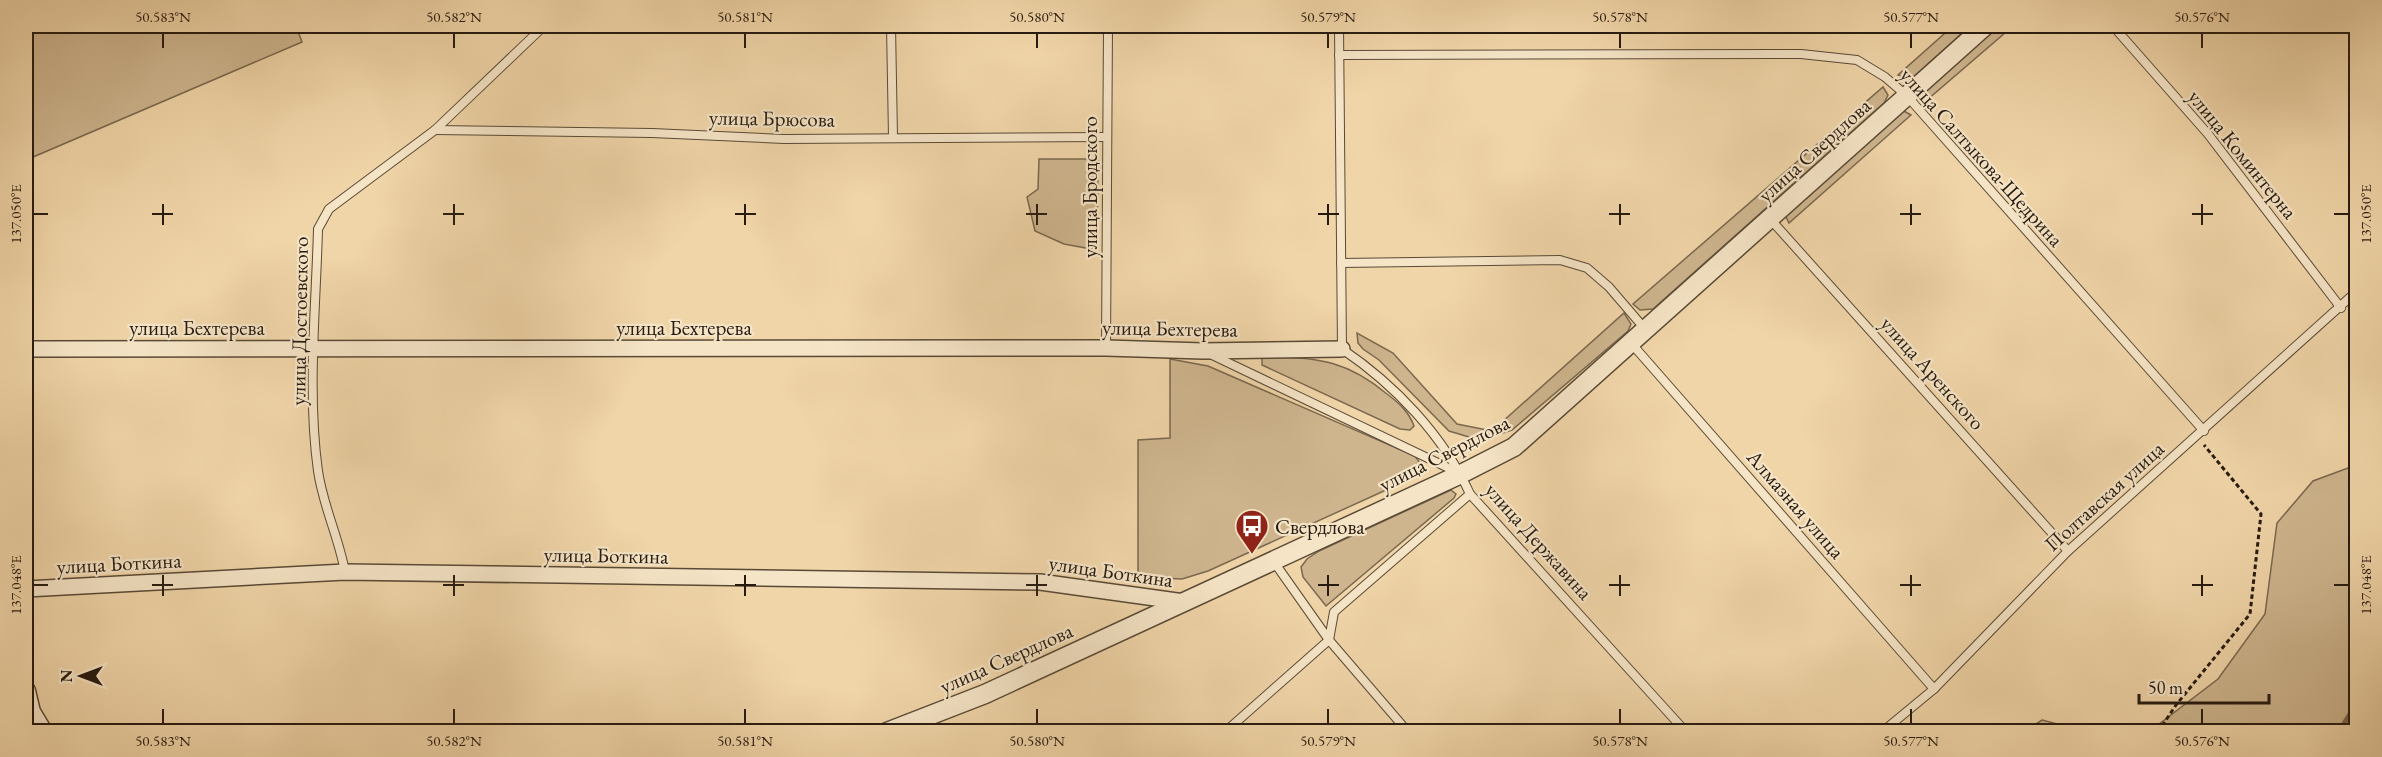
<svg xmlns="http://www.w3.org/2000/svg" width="2382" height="757" font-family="'EB Garamond',serif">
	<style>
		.green { fill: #ceb58e; stroke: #7a684f; stroke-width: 1.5 }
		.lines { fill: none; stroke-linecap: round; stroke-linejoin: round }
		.stream { stroke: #77654c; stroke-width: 5 }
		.service-casing { stroke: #594a36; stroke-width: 10 }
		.minor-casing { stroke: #594a36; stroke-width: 18 }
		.tertiary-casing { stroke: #594a36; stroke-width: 21 }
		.path { stroke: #271b10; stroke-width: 3; stroke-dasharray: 4.5 3; stroke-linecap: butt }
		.service { stroke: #f5e4c6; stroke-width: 8 }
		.minor { stroke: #f5e4c6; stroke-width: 15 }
		.tertiary { stroke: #f5e4c6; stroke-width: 18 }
		.ticks { fill: none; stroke: #271b10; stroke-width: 2 }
		.labels { text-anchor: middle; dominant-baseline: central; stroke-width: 4.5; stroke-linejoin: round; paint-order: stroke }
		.street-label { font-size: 21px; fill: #271b10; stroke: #f5e4c6 }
		.poi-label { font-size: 21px; fill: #271b10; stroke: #f5e4c6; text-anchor: start }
		.neatline { fill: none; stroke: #271b10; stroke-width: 2 }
		.ticks-label { font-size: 15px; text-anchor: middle; fill: #271b10 }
	</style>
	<rect width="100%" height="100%" fill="#f0d5a8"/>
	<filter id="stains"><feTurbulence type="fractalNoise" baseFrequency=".00333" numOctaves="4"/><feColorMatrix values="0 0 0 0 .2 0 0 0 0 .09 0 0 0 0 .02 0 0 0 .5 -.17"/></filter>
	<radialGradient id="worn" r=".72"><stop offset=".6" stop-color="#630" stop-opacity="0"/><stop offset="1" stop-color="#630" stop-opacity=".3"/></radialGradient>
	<g class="green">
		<path d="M 26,26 L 296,26 L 302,42 L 26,160 Z"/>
		<path d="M 1953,26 L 1970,26 L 1911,79 L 1898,75 Z"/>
		<path d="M 1993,26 L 2013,26 L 1927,100 L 1923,90 Z"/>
		<path d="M 1883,87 L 1888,95 L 1884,103 L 1653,309 L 1640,310 L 1633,304 Z"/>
		<path d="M 1902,110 L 1911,115 L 1789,223 L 1785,215 Z"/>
		<path d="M 1039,159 L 1098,159 L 1097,250 L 1064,244 L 1035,231 L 1027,197 L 1038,189 Z"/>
		<path d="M 1624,313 L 1631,324 L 1628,331 L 1512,430 L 1487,438 L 1469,437 L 1449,431 L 1379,360 L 1363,349 L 1358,343 L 1357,333 L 1393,353 L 1457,424 L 1492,431 Z"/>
		<path d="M 1270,357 C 1319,357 1349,362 1387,394 C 1399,403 1409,412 1414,426 L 1410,430 L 1400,429 L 1262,365 L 1262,358 Z"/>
		<path d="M 1170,359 L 1208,366 L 1415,456 L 1420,463 L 1420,470 L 1408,480 L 1208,571 L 1182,579 L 1138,577 L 1138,440 L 1170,438 Z"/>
		<path d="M 2356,465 L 2356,731 L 2150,731 L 2218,679 L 2265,614 L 2277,523 L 2313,481 Z"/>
		<path d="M 1451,490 L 1456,494 L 1454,498 L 1326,606 L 1303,577 L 1301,567 L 1307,559 L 1319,551 Z"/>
		<path d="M 2042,720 L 2084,731 L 2025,731 Z"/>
	</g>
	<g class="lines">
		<path class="stream" d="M 2339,732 L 2356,704"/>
		<g class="service-casing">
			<g id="service">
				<path d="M 891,26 L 893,137"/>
				<path d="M 1339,26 L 1342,349 C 1395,385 1443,435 1470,494 L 1686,732"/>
				<path d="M 2113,26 L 2208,134 L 2341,308"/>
				<path d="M 1339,55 L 1801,54 L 1857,60 L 1885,77 L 1907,96 L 2204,431"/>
				<path d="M 435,130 L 652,133 L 784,139 L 1107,137"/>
				<path d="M 1771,220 L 2068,551"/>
				<path d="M 1341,263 L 1560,260 L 1587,268 L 1609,287 L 1645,329"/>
				<path d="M 1631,343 L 1934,689"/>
				<path d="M 1106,348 L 1108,26"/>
				<path d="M 1210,354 L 1459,473"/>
				<path d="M 1274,562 L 1329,640 L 1408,732"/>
				<path d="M 345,572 C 339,538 323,506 318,471 C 307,392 316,308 318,229 L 329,209 L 435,130 L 544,26"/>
				<path d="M 1225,732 L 1329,640 L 1334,612 L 1470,494"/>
				<path d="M 1882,732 L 1934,689 L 2068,551 L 2356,292"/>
			</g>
		</g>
		<g class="minor-casing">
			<g id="minor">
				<path d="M 26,349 L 1106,348 L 1203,351 L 1342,349"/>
				<path d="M 26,589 L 345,572 L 1040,582 L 1184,602"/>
			</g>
		</g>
		<g class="tertiary-casing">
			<g id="tertiary">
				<path d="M 26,691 L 31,712 L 43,732"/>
				<path d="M 887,732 L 985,694 L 1461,474 L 1514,447 L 1985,26"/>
			</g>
		</g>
		<path class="path" d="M 2158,732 L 2176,705 L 2250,614 L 2261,514 L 2204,445"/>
		<use href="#service" class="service"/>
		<use href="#minor" class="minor"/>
		<use href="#tertiary" class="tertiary"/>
	</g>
	<path class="ticks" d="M 163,33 L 163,48M 454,33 L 454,48M 745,33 L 745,48M 1037,33 L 1037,48M 1328,33 L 1328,48M 1620,33 L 1620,48M 1911,33 L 1911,48M 2202,33 L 2202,48M 163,204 L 163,225M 454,204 L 454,225M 745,204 L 745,225M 1037,204 L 1037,225M 1328,204 L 1328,225M 1620,204 L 1620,225M 1911,204 L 1911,225M 2202,204 L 2202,225M 33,214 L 48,214M 152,214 L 173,214M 443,214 L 464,214M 735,214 L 756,214M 1026,214 L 1047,214M 1318,214 L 1339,214M 1609,214 L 1630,214M 1900,214 L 1921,214M 2192,214 L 2213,214M 2334,214 L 2349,214M 163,575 L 163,596M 454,575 L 454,596M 745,575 L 745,596M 1037,575 L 1037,596M 1328,575 L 1328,596M 1620,575 L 1620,596M 1911,575 L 1911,596M 2202,575 L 2202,596M 33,585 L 48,585M 152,585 L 173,585M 443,585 L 464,585M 735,585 L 756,585M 1026,585 L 1047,585M 1318,585 L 1339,585M 1609,585 L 1630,585M 1900,585 L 1921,585M 2192,585 L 2213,585M 2334,585 L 2349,585M 163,709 L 163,724M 454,709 L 454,724M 745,709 L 745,724M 1037,709 L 1037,724M 1328,709 L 1328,724M 1620,709 L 1620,724M 1911,709 L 1911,724M 2202,709 L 2202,724"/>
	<defs>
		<g id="bus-pin" transform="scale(1.725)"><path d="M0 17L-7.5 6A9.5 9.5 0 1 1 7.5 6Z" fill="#8f2418" stroke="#f5e4c6"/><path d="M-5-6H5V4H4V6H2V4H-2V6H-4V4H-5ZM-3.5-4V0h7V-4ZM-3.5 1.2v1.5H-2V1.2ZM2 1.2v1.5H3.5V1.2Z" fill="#fff"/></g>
	</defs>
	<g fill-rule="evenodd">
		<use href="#bus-pin" x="1252" y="526"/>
	</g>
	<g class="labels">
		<g class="street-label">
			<text transform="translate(772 118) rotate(1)">улица Брюсова</text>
			<text transform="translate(1814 150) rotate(-42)">улица Свердлова</text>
			<text transform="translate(2243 154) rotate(51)">улица Коминтерна</text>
			<text transform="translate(1982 157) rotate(48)">улица Салтыкова-Щедрина</text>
			<text transform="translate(1089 187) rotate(-90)">улица Бродского</text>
			<text transform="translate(299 321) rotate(-89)">улица Достоевского</text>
			<text x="197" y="327">улица Бехтерева</text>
			<text x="684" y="327">улица Бехтерева</text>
			<text transform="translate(1170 328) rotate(1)">улица Бехтерева</text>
			<text transform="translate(1933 373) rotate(48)">улица Аренского</text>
			<text transform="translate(1444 453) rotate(-27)">улица Свердлова</text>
			<text transform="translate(2104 496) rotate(-42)">Полтавская улица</text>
			<text transform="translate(1796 504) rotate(49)">Алмазная улица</text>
			<text transform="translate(1539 541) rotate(48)">улица Державина</text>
			<text transform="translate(606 555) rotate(1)">улица Боткина</text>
			<text transform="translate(119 563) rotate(-3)">улица Боткина</text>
			<text transform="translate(1111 571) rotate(8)">улица Боткина</text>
			<text transform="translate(1006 658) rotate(-24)">улица Свердлова</text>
		</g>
		<g class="poi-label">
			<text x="1275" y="526">Свердлова</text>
		</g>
	</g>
	<rect width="2382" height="757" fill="none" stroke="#f0d5a8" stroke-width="66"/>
	<g transform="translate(81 676) rotate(270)" stroke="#f5e4c6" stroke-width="4.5" paint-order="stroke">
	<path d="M0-4.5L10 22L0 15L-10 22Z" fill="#271b10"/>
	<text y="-9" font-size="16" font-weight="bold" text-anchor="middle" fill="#271b10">N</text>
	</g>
	<path d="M2139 694v9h130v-9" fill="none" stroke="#271b10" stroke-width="3"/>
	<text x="2148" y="694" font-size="18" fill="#271b10" stroke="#f5e4c6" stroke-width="4.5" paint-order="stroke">50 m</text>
	<rect x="33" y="33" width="2316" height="691" class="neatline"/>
	<g class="ticks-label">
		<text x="163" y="22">50.583°N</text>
		<text x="454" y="22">50.582°N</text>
		<text x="745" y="22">50.581°N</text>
		<text x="1037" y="22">50.580°N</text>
		<text x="1328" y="22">50.579°N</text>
		<text x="1620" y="22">50.578°N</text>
		<text x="1911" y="22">50.577°N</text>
		<text x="2202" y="22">50.576°N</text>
		<text transform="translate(2366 214) rotate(-90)" y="5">137.050°E</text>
		<text transform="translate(16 214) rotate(-90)" y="5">137.050°E</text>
		<text transform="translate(2366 585) rotate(-90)" y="5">137.048°E</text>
		<text transform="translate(16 585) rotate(-90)" y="5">137.048°E</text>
		<text x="163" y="746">50.583°N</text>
		<text x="454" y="746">50.582°N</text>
		<text x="745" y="746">50.581°N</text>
		<text x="1037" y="746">50.580°N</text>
		<text x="1328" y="746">50.579°N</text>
		<text x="1620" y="746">50.578°N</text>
		<text x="1911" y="746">50.577°N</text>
		<text x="2202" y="746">50.576°N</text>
	</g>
	<rect width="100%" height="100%" filter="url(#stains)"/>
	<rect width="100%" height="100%" fill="url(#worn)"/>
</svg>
